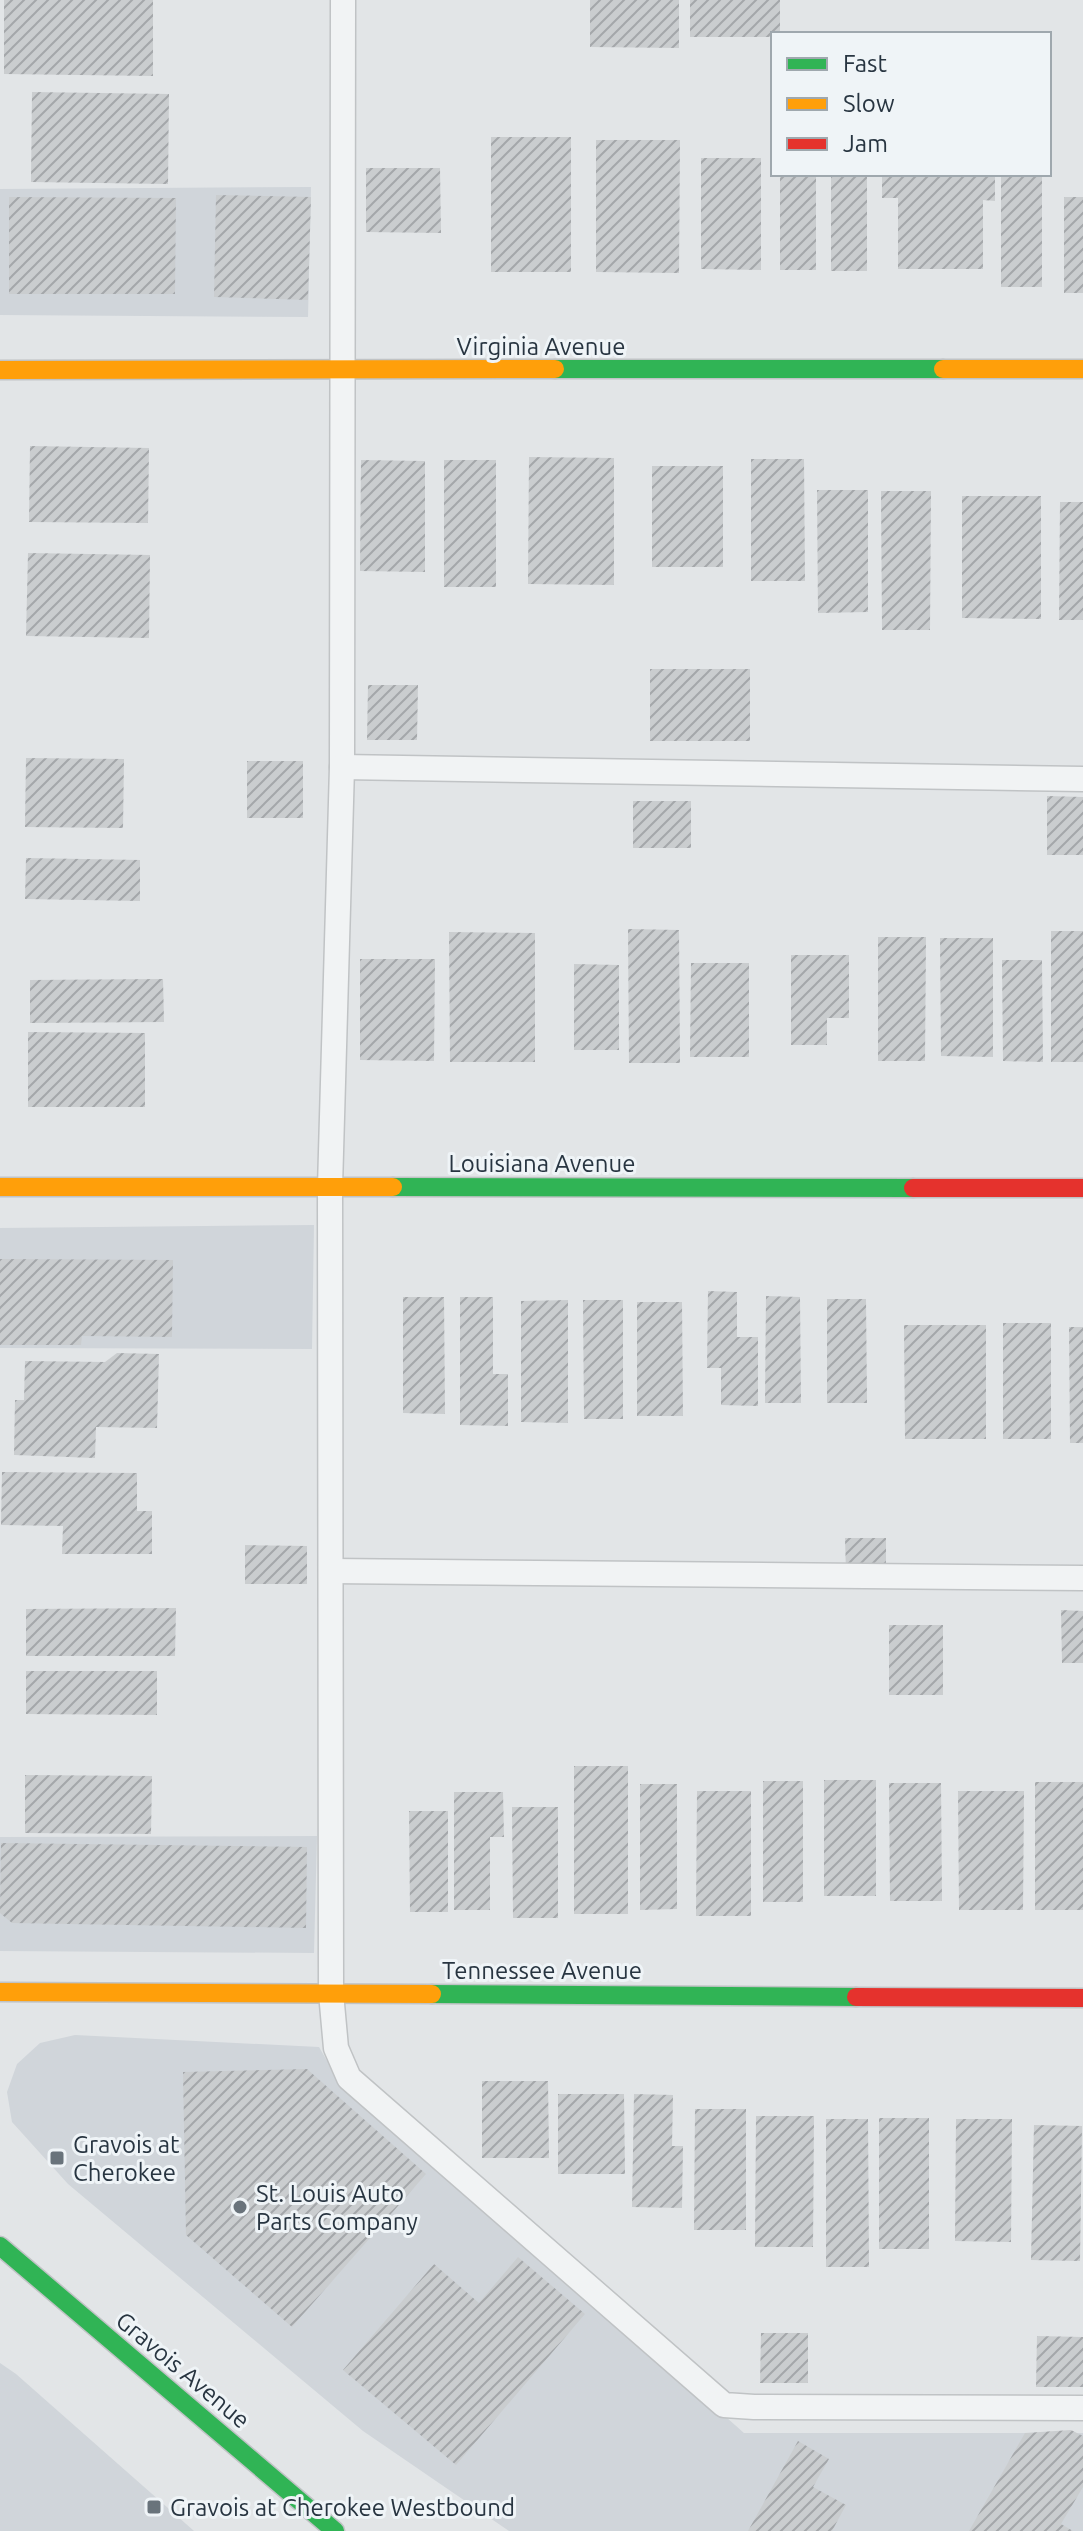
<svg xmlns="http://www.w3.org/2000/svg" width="1083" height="2531" font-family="Ubuntu,sans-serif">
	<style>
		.built { fill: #d0d5da }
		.building { fill: url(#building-hatch) }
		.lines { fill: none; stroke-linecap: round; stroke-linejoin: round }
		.lane-casing { stroke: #c0c3c5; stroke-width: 27 }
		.fast-casing { stroke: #c0c3c5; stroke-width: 21 }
		.slow-casing { stroke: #c0c3c5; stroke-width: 21 }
		.jam-casing { stroke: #c0c3c5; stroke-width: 21 }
		.lane { stroke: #f1f3f4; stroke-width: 24 }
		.fast { stroke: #30b455; stroke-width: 18 }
		.slow { stroke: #ff9f0a; stroke-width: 18 }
		.jam { stroke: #e5322d; stroke-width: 18 }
		.poi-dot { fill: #69737b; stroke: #eff4f7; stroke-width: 3 }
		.labels { text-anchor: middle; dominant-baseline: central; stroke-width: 6; stroke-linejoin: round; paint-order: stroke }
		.street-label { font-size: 24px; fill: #283541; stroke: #eff4f7 }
		.poi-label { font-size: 24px; fill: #283541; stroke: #eff4f7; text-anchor: start }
	</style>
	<defs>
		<pattern id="building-hatch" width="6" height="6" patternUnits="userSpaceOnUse" patternTransform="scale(2)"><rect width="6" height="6" fill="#cacdcf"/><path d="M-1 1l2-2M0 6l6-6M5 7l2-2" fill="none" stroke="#a4a7aa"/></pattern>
	</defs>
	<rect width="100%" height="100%" fill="#e2e5e7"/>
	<g class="built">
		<path d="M 311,187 L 308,317 L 0,315 L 0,189 Z"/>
		<path d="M 314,1225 L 312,1349 L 0,1348 L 0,1228 Z"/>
		<path d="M 317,1836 L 314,1953 L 0,1951 L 0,1837 Z"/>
		<path d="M 75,2035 L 319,2047 L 330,2066 L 744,2433 L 1083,2433 L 1083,2531 L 509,2531 L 363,2431 L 68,2184 L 12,2122 L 7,2092 L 17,2064 L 40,2043 Z"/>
		<path d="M 0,2363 L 16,2374 L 194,2531 L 0,2531 Z"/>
	</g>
	<g class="building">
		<path d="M 4,0 L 153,0 L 153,76 L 4,74 Z"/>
		<path d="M 590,0 L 679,0 L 679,48 L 590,47 Z"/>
		<path d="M 690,0 L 780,0 L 780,34 L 773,34 L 773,37 L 690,37 Z"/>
		<path d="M 32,92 L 169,94 L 168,184 L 31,182 Z"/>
		<rect x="491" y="137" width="80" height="135"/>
		<path d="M 596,140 L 680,140 L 679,273 L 596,272 Z"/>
		<path d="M 701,158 L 761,158 L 761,270 L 701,269 Z"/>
		<path d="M 366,168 L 440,168 L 441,233 L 366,232 Z"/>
		<rect x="780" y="174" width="36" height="96"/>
		<rect x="831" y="174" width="36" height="97"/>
		<path d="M 882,174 L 995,174 L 995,201 L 983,200 L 983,269 L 898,269 L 898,198 L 882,198 Z"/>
		<rect x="1001" y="174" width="41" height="113"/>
		<path d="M 216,195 L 311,197 L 308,300 L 214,297 Z"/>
		<path d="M 9,197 L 176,198 L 175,294 L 9,294 Z"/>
		<rect x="1064" y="197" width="19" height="96"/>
		<path d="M 30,446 L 149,448 L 148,523 L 29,522 Z"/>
		<path d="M 529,457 L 614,458 L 614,585 L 528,584 Z"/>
		<path d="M 751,459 L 804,459 L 805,581 L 751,581 Z"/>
		<path d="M 361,460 L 425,461 L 425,572 L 360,571 Z"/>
		<rect x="444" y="460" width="52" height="127"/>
		<rect x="652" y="466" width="71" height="101"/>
		<path d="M 817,490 L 868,490 L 868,612 L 818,613 Z"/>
		<path d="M 881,491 L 931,491 L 930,630 L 882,630 Z"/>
		<path d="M 962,496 L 1041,496 L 1041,619 L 962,618 Z"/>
		<path d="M 1060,502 L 1083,502 L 1083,620 L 1059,620 Z"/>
		<path d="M 28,553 L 150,555 L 149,638 L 26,636 Z"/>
		<rect x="650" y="669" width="100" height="72"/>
		<path d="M 368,685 L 418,685 L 417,740 L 367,740 Z"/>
		<path d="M 26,758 L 124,759 L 123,828 L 25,827 Z"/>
		<rect x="247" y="761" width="56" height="57"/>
		<path d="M 1047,796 L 1083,797 L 1083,855 L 1047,855 Z"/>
		<rect x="633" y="801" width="58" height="47"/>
		<path d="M 26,858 L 140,860 L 140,901 L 25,899 Z"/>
		<path d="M 628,929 L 679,930 L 680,1063 L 629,1063 Z"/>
		<rect x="1051" y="931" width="32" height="131"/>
		<path d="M 449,932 L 535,933 L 535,1062 L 450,1062 Z"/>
		<path d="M 878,937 L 926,937 L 925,1061 L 878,1061 Z"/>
		<path d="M 940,938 L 993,938 L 993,1057 L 941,1056 Z"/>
		<path d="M 791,955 L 849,955 L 849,1018 L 827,1018 L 827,1045 L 791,1045 Z"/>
		<path d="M 360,959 L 435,959 L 434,1061 L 360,1060 Z"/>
		<path d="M 1002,960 L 1042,960 L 1043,1062 L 1003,1061 Z"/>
		<path d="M 691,963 L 749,963 L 749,1057 L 690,1057 Z"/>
		<path d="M 574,964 L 619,965 L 619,1050 L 574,1050 Z"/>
		<path d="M 163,979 L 164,1022 L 30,1023 L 30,980 Z"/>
		<path d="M 28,1032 L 145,1033 L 145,1107 L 28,1107 Z"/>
		<path d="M 0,1259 L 173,1260 L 172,1337 L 82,1336 L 81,1345 L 0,1345 Z"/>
		<path d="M 708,1291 L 737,1292 L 737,1337 L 758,1337 L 758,1406 L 721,1405 L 721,1368 L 707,1368 Z"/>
		<path d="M 766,1296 L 800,1297 L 801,1403 L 765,1403 Z"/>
		<path d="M 403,1297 L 444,1297 L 445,1414 L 403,1413 Z"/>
		<path d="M 460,1297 L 493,1297 L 493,1374 L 508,1374 L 508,1426 L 460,1425 Z"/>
		<path d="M 827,1299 L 866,1299 L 867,1403 L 827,1403 Z"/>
		<path d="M 568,1300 L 568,1423 L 521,1422 L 521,1301 Z"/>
		<path d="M 583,1300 L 623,1300 L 623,1419 L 584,1419 Z"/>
		<path d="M 637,1302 L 682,1302 L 683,1416 L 637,1416 Z"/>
		<rect x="1003" y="1323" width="48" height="116"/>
		<path d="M 904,1325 L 986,1325 L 986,1439 L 905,1439 Z"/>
		<path d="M 1069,1327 L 1083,1327 L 1083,1443 L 1070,1443 Z"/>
		<path d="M 117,1353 L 159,1354 L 157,1428 L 96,1427 L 95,1458 L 14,1455 L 15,1400 L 24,1400 L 25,1361 L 105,1362 Z"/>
		<path d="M 2,1472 L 137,1473 L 137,1511 L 152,1511 L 152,1554 L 62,1554 L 63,1526 L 1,1525 Z"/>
		<path d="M 845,1538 L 886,1538 L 886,1572 L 846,1572 Z"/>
		<path d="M 245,1545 L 307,1546 L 307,1584 L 245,1584 Z"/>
		<path d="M 176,1608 L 175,1656 L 26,1656 L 26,1609 Z"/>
		<path d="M 1061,1610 L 1083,1611 L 1083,1663 L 1062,1663 Z"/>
		<rect x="889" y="1625" width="54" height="70"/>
		<path d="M 26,1671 L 157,1671 L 157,1715 L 26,1714 Z"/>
		<rect x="574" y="1766" width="54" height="148"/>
		<path d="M 25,1775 L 152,1776 L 151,1834 L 25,1833 Z"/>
		<rect x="824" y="1780" width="52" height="116"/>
		<rect x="763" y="1781" width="40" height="121"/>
		<rect x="1035" y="1782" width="48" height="128"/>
		<path d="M 889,1783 L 941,1783 L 942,1901 L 890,1901 Z"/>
		<path d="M 640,1784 L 677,1784 L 677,1909 L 640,1910 Z"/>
		<path d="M 697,1791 L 751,1791 L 751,1916 L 696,1916 Z"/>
		<path d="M 958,1791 L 1024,1791 L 1023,1910 L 959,1910 Z"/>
		<path d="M 454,1792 L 503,1792 L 504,1837 L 490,1837 L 490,1910 L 454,1910 Z"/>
		<path d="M 512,1807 L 558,1807 L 558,1918 L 513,1918 Z"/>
		<path d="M 409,1811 L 448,1811 L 448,1912 L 410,1912 Z"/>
		<path d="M 1,1843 L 307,1847 L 306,1928 L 12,1923 L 0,1913 Z"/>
		<path d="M 307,2069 L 426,2174 L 292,2327 L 186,2235 L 183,2072 Z"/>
		<path d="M 482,2081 L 548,2081 L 549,2158 L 482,2158 Z"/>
		<path d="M 558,2094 L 624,2094 L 625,2174 L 558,2174 Z"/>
		<path d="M 634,2094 L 673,2095 L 672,2146 L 683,2146 L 682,2208 L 632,2207 Z"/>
		<path d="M 695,2109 L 746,2109 L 746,2230 L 694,2230 Z"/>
		<path d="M 756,2116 L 814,2116 L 813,2247 L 755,2247 Z"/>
		<rect x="879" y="2118" width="50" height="131"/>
		<path d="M 826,2119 L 868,2119 L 869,2267 L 826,2267 Z"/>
		<path d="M 956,2119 L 1012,2119 L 1011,2242 L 955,2241 Z"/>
		<path d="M 1034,2125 L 1082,2126 L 1080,2261 L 1031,2260 Z"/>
		<path d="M 518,2257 L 585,2314 L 456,2465 L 343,2370 L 434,2264 L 479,2303 Z"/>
		<path d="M 761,2333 L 808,2333 L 808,2383 L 760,2383 Z"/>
		<path d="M 1037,2336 L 1083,2337 L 1083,2387 L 1036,2387 Z"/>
		<path d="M 1071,2430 L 1083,2436 L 1083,2487 L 1061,2524 L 1073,2531 L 969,2531 L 1025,2433 Z"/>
		<path d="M 798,2441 L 829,2459 L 813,2487 L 846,2505 L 832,2531 L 748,2531 Z"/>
	</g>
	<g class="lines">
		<g class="lane-casing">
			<g id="lane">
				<path d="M 343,0 L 342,767 L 330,1187 L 331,1993 L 336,2048 L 349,2078 L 724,2405 L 754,2407 L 1083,2408"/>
				<path d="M 342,767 L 1083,779"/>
				<path d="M 331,1571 L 1083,1578"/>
			</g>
		</g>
		<g class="fast-casing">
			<g id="fast">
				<path d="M 555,369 L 943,369"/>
				<path d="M 393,1187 L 913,1188"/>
				<path d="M 432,1994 L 856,1997"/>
				<path d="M 0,2246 L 335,2531"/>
			</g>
		</g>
		<g class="slow-casing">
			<g id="slow">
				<path d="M 943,369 L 1083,369"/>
				<path d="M 0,370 L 555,369"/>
				<path d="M 0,1187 L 393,1187"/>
				<path d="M 0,1992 L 432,1994"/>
			</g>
		</g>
		<g class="jam-casing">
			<g id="jam">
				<path d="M 913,1188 L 1083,1188"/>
				<path d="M 856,1997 L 1083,1998"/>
			</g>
		</g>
		<use href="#lane" class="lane"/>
		<use href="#fast" class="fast"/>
		<use href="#slow" class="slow"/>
		<use href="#jam" class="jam"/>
	</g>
	<g class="poi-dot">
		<rect x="49" y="2150" width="16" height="16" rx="4"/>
		<circle cx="240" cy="2207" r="8"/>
		<rect x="146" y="2499" width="16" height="16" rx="4"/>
	</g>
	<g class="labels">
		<g class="street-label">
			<text x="541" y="346">Virginia Avenue</text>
			<text x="542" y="1163">Louisiana Avenue</text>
			<text x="542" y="1970">Tennessee Avenue</text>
			<text transform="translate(183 2370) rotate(40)">Gravois Avenue</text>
		</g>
		<g class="poi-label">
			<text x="73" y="2144">Gravois at<tspan x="73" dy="28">Cherokee</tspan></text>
			<text x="256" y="2193">St. Louis Auto<tspan x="256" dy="28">Parts Company</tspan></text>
			<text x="170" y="2507">Gravois at Cherokee Westbound</text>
		</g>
	</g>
	<rect x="771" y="32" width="280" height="144" fill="#eff4f7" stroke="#9fa8ae" stroke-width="2"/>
	<rect x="787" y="58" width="40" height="12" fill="#30b455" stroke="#9fa8ae" stroke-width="2"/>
	<text x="843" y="72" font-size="24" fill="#283541">Fast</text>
	<rect x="787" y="98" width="40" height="12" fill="#ff9f0a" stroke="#9fa8ae" stroke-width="2"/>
	<text x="843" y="112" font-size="24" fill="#283541">Slow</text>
	<rect x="787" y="138" width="40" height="12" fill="#e5322d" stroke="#9fa8ae" stroke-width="2"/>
	<text x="843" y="152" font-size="24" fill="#283541">Jam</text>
</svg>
